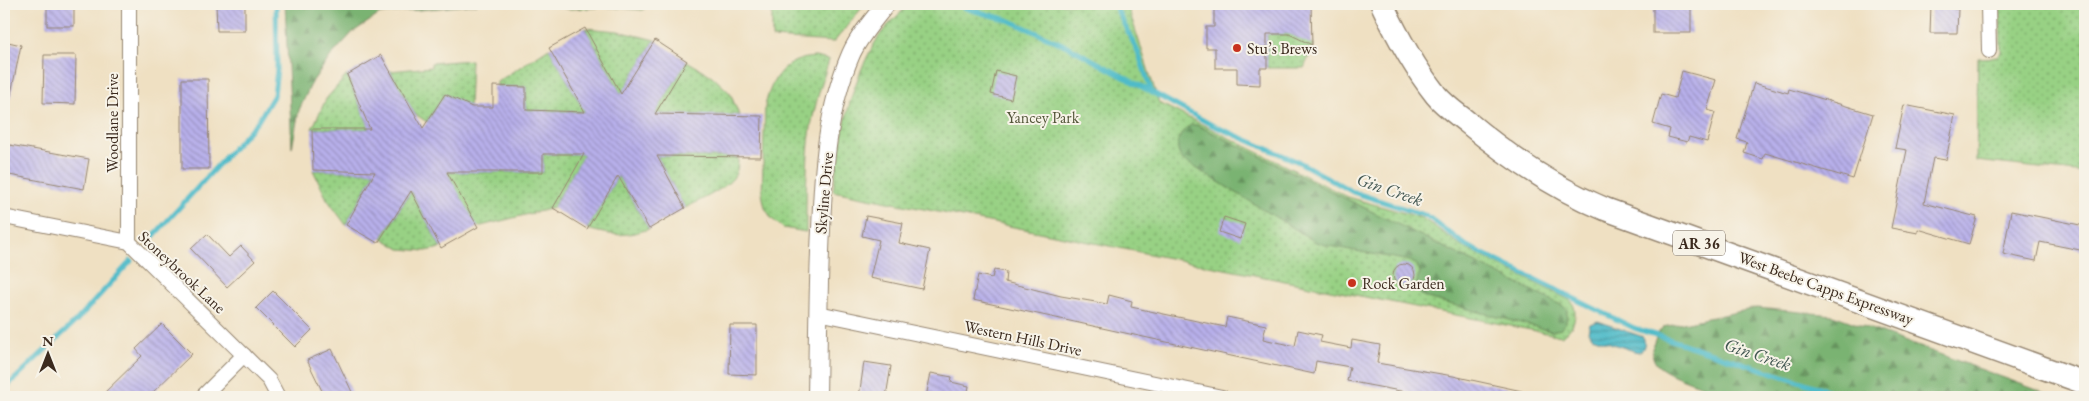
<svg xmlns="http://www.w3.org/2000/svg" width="2089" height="401" font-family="'EB Garamond',serif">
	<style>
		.green { fill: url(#green-dots); stroke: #6a7e51 }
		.forest { fill: url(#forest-firs); stroke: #5a6e48 }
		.water { fill: url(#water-rules); stroke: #457274 }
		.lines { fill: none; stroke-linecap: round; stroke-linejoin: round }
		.stream { stroke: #4fbbc9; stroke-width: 5 }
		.building { fill: url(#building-back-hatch) }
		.minor-casing { stroke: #958570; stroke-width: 16 }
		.tertiary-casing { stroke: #958570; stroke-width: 20 }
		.primary-casing { stroke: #958570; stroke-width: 25 }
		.minor { stroke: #fff; stroke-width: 14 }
		.tertiary { stroke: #fff; stroke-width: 18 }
		.primary { stroke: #fff; stroke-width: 22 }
		.poi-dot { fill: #c8321e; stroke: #f7f3e8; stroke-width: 2 }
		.labels { text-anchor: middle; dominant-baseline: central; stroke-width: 4; stroke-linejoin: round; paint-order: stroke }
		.shield { fill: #f7f3e8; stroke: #73665b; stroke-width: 1 }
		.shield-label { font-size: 15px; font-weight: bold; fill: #3b2a1e }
		.poi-label { font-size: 16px; fill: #3b2a1e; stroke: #f7f3e8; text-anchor: start }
		.park-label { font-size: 16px; fill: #525438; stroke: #f7f3e8 }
		.street-label { font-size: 16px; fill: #3b2a1e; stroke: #f7f3e8 }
		.water-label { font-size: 18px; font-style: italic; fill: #415651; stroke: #f7f3e8 }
	</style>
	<defs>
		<pattern id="green-dots" width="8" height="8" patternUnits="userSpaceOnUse" patternTransform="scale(1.25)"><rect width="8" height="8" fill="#98d184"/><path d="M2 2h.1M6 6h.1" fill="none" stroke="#7daa6b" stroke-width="1.8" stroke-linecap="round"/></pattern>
		<pattern id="forest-firs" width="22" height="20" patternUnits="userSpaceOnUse" patternTransform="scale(1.25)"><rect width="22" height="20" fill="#7ab372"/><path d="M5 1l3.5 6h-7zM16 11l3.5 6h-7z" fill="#65925d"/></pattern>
		<pattern id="water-rules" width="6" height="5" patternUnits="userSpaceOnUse" patternTransform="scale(1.25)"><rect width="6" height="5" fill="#4fbbc9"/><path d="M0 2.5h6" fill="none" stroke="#4398a3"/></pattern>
		<pattern id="building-back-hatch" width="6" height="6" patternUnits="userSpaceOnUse" patternTransform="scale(1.25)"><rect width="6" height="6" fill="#b8b0eb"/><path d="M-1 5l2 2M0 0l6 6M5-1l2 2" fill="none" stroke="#978fbe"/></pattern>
	</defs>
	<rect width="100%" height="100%" fill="#f7f3e8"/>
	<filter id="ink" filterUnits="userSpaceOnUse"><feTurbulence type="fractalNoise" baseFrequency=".02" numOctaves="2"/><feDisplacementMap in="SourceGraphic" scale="10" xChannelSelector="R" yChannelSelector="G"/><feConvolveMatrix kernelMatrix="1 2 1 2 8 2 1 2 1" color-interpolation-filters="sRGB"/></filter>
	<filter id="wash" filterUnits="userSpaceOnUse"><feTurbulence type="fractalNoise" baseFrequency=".0096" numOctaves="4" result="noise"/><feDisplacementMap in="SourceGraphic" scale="20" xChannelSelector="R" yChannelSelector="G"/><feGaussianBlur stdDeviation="1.12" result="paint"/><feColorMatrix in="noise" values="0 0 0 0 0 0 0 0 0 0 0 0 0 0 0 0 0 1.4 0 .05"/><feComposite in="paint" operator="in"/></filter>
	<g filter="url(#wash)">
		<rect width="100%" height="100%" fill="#efe0c2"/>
		<g class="green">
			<path d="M 546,4 L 647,4 L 647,5 L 643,10 L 609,7 L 568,9 Z"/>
			<path d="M 772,4 L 865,4 L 834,42 L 772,38 Z"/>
			<path d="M 909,4 L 1127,4 L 1159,103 L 1348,197 L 1422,218 L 1465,248 L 1570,300 C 1580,310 1574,331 1561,336 L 833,191 C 841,139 848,87 876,41 C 884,27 899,15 909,4 Z"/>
			<path d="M 2000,4 L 2085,4 L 2085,173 L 1976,161 L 1978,58 L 1997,57 L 2001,52 Z"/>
			<path d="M 585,28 L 618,31 L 655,40 L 621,94 Z"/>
			<path d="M 1267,34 L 1289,34 L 1314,45 L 1304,68 L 1267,68 Z"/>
			<path d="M 549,48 L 585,112 L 526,110 L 526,87 L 497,86 L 497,82 Z"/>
			<path d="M 815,57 L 829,60 C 822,82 815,104 811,127 C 806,162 806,197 806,232 L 783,228 L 772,219 L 765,208 L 762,193 L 765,106 C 772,77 784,59 815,57 Z"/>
			<path d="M 471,60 L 469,107 L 445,94 L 427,122 L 415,114 L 390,71 L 431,67 L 431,63 Z"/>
			<path d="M 687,61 L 712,76 L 730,93 L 739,115 L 655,114 Z"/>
			<path d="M 347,75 L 370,129 L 312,129 L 326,99 Z"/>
			<path d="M 543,154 L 584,154 L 553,208 L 477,227 L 447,172 L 543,172 Z"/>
			<path d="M 657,156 L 738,157 C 738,162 738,168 736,173 C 731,187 698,201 685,208 Z"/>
			<path d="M 313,170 L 375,172 L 346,225 L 327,199 Z"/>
			<path d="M 618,176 L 649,229 C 623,237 613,236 587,229 Z"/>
			<path d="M 411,191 L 441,248 L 426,251 L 400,249 L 382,238 Z"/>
		</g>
		<g class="forest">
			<path d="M 285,4 L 477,4 L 380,14 L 353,32 L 330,57 L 312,82 L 299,110 L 292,148 Z"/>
			<path d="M 1191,125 L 1197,125 L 1563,306 L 1567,310 L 1566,322 L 1561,329 L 1551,331 L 1427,298 C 1413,292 1416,284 1420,272 L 1417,265 L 1410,261 L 1329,246 L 1316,242 L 1183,160 C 1173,149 1178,132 1191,125 Z"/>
			<path d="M 1757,308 L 1833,315 L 2056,397 L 1725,397 L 1719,392 C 1704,386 1673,377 1661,368 C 1646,358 1653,338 1663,327 Z"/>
		</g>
		<path class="water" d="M 1598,321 L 1643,337 C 1646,342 1644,350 1639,352 L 1634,351 L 1592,337 L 1588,332 L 1590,324 Z"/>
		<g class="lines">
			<g class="stream">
				<path d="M 956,4 L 968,9 L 1008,20 L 1069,47 L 1212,125 L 1301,163 L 1353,192 L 1427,216 L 1467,246 L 1634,328 L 1848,397"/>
				<path d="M 1114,4 L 1138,52 L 1152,93"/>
				<path d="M 149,241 L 258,121 L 274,95 L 277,69 L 276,4"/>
				<path d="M 4,389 L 75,322 L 131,261"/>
			</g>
		</g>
		<g id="blocks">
			<g class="building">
				<rect x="47" y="4" width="27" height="22"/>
				<path d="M 216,4 L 245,4 L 245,31 L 217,31 Z"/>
				<path d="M 1214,4 L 1311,4 L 1312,45 L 1289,34 L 1267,34 L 1267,68 L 1260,68 L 1260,85 L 1237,84 L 1237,68 L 1215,68 L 1215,48 L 1206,48 L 1206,27 L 1214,27 Z"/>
				<rect x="1653" y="4" width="38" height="29"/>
				<path d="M 1931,4 L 1954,4 L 1954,9 L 1958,9 L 1957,33 L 1930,33 Z"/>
				<path d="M 585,28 L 621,94 L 655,40 L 687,61 L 655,114 L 762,116 L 761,157 L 657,156 L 685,208 L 649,229 L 618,176 L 587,229 L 553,208 L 584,154 L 543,154 L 543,172 L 447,172 L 478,227 L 441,248 L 411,191 L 378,243 L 346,225 L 375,172 L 313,170 L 312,129 L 370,129 L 347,75 L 381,55 L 423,128 L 445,94 L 472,107 L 493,107 L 493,86 L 526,87 L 526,110 L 585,112 L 549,48 Z"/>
				<path d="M 4,41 L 21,45 L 10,99 L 4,98 Z"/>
				<path d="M 44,55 L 76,55 L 75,104 L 43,103 Z"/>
				<path d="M 996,71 L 1016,76 L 1011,99 L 991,94 Z"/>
				<path d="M 1682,71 L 1716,80 L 1707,110 L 1715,112 L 1707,142 L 1689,137 L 1687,142 L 1668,137 L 1670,129 L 1653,124 L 1661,94 L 1675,98 Z"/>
				<path d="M 182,79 L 208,79 L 209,169 L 182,169 Z"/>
				<path d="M 1754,83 L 1788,93 L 1789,89 L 1873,114 L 1853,179 L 1765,153 L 1763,159 L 1744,153 L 1747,142 L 1737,139 Z"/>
				<path d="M 1904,105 L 1955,115 L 1946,160 L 1933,158 L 1924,203 L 1977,217 L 1969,244 L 1918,229 L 1918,233 L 1891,228 L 1907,150 L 1895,148 Z"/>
				<path d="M 4,144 L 89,159 L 84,189 L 4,174 Z"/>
				<path d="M 2011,211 L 2085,226 L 2085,251 L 2040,242 L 2036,261 L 2003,254 Z"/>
				<path d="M 866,216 L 903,223 L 899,243 L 930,250 L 922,289 L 870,278 L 879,240 L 862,236 Z"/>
				<path d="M 1224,217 L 1245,224 L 1240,239 L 1219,232 Z"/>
				<path d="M 207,234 L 229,257 L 241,246 L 255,261 L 227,287 L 191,249 Z"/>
				<circle cx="1404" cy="275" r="11"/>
				<path d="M 994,270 L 1006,272 L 1005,282 L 1061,296 L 1107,304 L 1109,295 L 1132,301 L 1131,307 L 1225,327 L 1227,317 L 1266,325 L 1263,339 L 1295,346 L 1298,330 L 1322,335 L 1320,342 L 1351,348 L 1352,340 L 1380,345 L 1377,363 L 1453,376 L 1522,391 L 1522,397 L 1432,397 L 1347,381 L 1350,367 L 1316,361 L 1314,374 L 973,300 L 978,275 L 992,278 Z"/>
				<path d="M 273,291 L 312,330 L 295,347 L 256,308 Z"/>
				<path d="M 162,324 L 192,354 L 148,397 L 100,397 L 142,356 L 136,349 Z"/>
				<path d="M 730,325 L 757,325 L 757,375 L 729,374 Z"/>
				<path d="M 332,349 L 352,392 L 340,397 L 325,397 L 307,360 Z"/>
				<path d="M 864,362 L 891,366 L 886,397 L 859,397 Z"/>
				<path d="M 931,373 L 952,377 L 951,382 L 969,386 L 967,397 L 926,397 Z"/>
			</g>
		</g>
	</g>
	<g filter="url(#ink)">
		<use href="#blocks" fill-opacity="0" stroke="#958570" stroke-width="1"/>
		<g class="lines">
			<g class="minor-casing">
				<g id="minor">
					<path d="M 1988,4 L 1989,51"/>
					<path d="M 4,217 L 129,242 L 269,380 L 278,397"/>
					<path d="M 129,242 L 129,4"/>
					<path d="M 818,313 L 1222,397"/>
					<path d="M 202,397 L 244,355"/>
				</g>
			</g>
			<g class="tertiary-casing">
				<path id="tertiary" d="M 817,397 C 818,341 818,285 821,230 C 823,171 827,109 851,54 C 859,36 874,19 886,4"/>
			</g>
			<g class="primary-casing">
				<path id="primary" d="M 1382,4 C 1397,36 1414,67 1436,95 C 1444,105 1457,114 1467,122 C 1510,158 1554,188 1605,209 L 2085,383"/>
			</g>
			<use href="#minor" class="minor"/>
			<use href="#tertiary" class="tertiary"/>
			<use href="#primary" class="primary"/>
		</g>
	</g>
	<g class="poi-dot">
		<circle cx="1237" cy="48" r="5"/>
		<circle cx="1352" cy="283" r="5"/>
	</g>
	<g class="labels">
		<rect class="shield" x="1673" y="230.5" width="52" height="25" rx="4"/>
		<g class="shield-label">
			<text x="1699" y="243">AR 36</text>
		</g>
		<g class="poi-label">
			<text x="1247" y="48">Stu’s Brews</text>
			<text x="1362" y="283">Rock Garden</text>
		</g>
		<g class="park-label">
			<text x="1043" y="117">Yancey Park</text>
		</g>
		<g class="street-label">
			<text transform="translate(112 123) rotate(-90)">Woodlane Drive</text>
			<text transform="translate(824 193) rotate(-85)">Skyline Drive</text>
			<text transform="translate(182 272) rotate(43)">Stoneybrook Lane</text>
			<text transform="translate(1826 288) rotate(20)">West Beebe Capps Expressway</text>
			<text transform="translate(1023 338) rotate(12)">Western Hills Drive</text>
		</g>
		<g class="water-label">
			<text transform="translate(1390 189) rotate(19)">Gin Creek</text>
			<text transform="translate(1758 354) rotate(18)">Gin Creek</text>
		</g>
	</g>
	<rect width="2089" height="401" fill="none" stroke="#f7f3e8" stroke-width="20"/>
	<g transform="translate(48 354)" stroke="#f7f3e8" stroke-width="4" paint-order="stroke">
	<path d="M0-4L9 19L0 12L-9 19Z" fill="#3b2a1e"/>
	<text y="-8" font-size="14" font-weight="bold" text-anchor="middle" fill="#3b2a1e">N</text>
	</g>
</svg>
